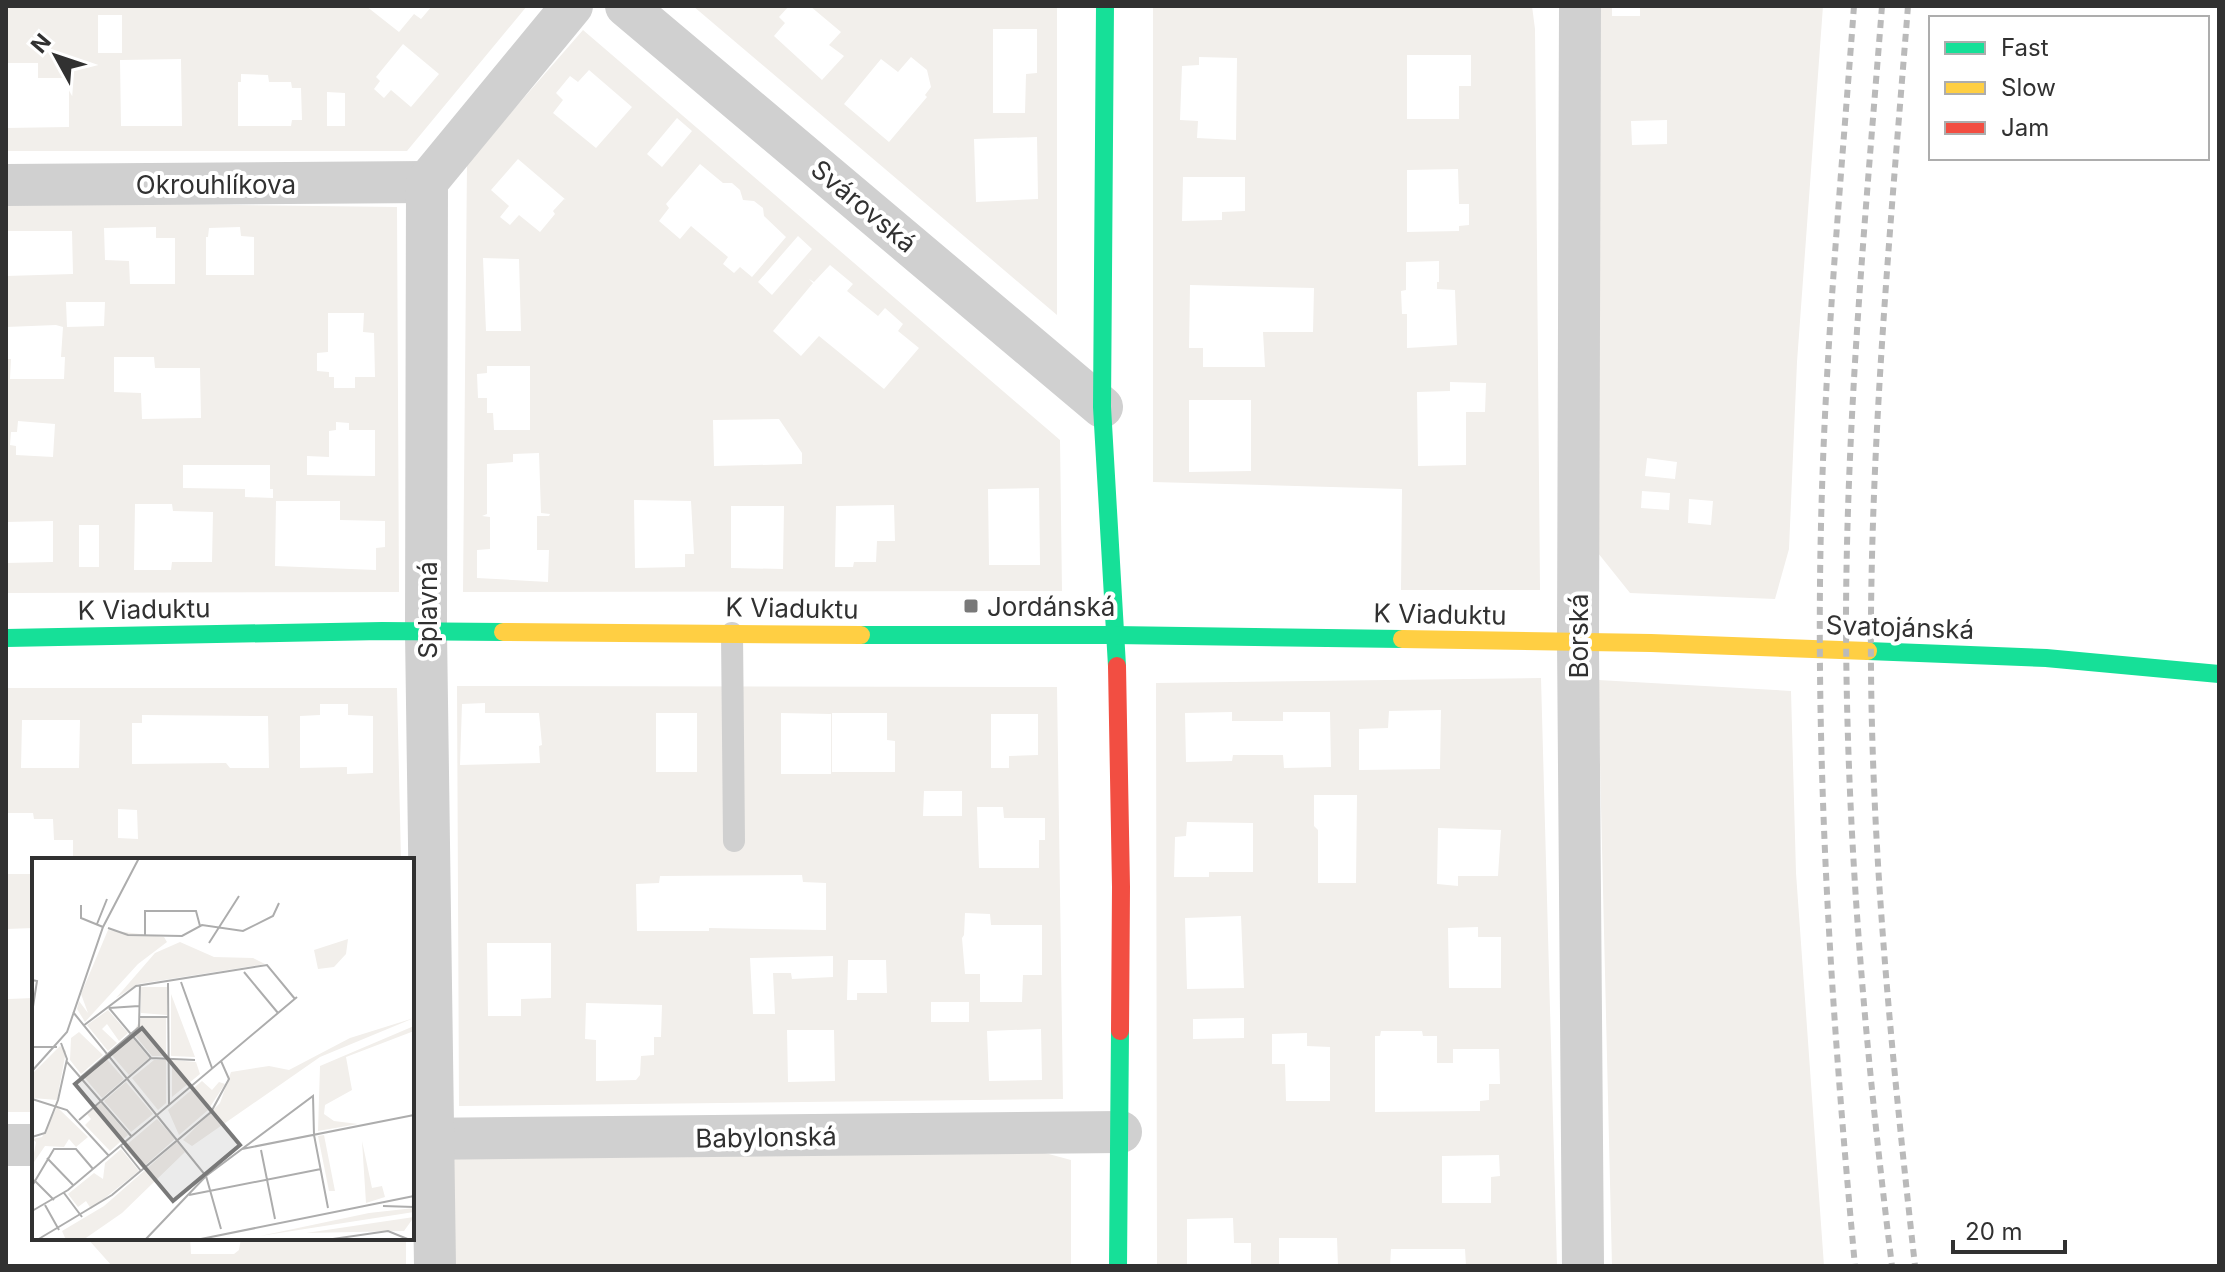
<svg xmlns="http://www.w3.org/2000/svg" width="2225" height="1272" font-family="Inter,sans-serif">
	<style>
		.green { fill: #f2efeb; fill-rule: evenodd }
		.lines { fill: none; stroke-linecap: round; stroke-linejoin: round }
		.lane { stroke: #d0d0d0; stroke-width: 22 }
		.street { stroke: #d0d0d0; stroke-width: 42 }
		.fast { stroke: #16e098; stroke-width: 18 }
		.slow { stroke: #ffcf43; stroke-width: 18 }
		.jam { stroke: #f24e42; stroke-width: 18 }
		.rail { stroke: #bababa; stroke-width: 6; stroke-dasharray: 8 6; stroke-linecap: butt }
		.poi-dot { fill: #797979; stroke: #fff; stroke-width: 3 }
		.labels { text-anchor: middle; dominant-baseline: central; stroke-width: 8; stroke-linejoin: round; paint-order: stroke }
		.street-label { font-size: 26px; fill: #313131; stroke: #fff }
		.poi-label { font-size: 26px; fill: #313131; stroke: #fff; text-anchor: start }
		.inset-road { fill: none; stroke: #adadad; stroke-width: 2 }
		.view { fill: #797979; fill-opacity: 0.15; stroke: #797979; stroke-width: 4 }
		.inset-edge { fill: none; stroke: #313131; stroke-width: 4 }
	</style>
	<rect width="100%" height="100%" fill="#fff"/>
	<g class="green">
		<path d="M 6,6 L 366,6 L 399,32 L 414,14 L 421,19 L 432,6 L 527,6 L 407,151 L 6,151 L 6,128 L 69,127 L 69,78 L 38,78 L 38,63 L 6,63 ZM 98,15 L 122,15 L 122,53 L 98,53 ZM 403,44 L 439,74 L 411,107 L 391,90 L 384,98 L 374,89 L 380,81 L 376,77 ZM 181,59 L 182,126 L 121,126 L 120,60 ZM 241,74 L 268,75 L 269,82 L 291,82 L 292,88 L 301,88 L 302,120 L 292,120 L 291,126 L 238,126 L 238,82 L 241,82 ZM 327,92 L 345,93 L 345,126 L 327,126 Z"/>
		<path d="M 693,6 L 789,6 L 779,17 L 785,23 L 774,36 L 822,80 L 844,56 L 829,45 L 841,32 L 810,6 L 1057,6 L 1057,315 ZM 993,29 L 1037,29 L 1037,73 L 1026,74 L 1025,113 L 993,113 ZM 911,57 L 927,70 L 931,87 L 925,95 L 927,97 L 889,142 L 844,104 L 881,59 L 898,72 ZM 1037,137 L 1038,199 L 976,202 L 974,139 Z"/>
		<path d="M 1153,6 L 1532,6 L 1535,29 L 1540,590 L 1401,590 L 1402,489 L 1153,482 ZM 1407,55 L 1471,55 L 1471,86 L 1459,86 L 1459,119 L 1407,119 ZM 1199,57 L 1237,58 L 1236,140 L 1197,138 L 1198,121 L 1180,120 L 1182,66 L 1199,65 ZM 1458,169 L 1459,204 L 1469,204 L 1469,225 L 1459,226 L 1459,231 L 1407,232 L 1407,170 ZM 1183,177 L 1245,177 L 1245,211 L 1222,212 L 1222,220 L 1182,221 ZM 1439,261 L 1439,282 L 1437,282 L 1437,289 L 1455,290 L 1457,345 L 1407,348 L 1407,314 L 1402,314 L 1401,291 L 1406,290 L 1406,262 ZM 1190,285 L 1314,288 L 1313,332 L 1263,332 L 1265,367 L 1203,367 L 1203,348 L 1189,348 ZM 1450,382 L 1486,383 L 1485,412 L 1466,412 L 1466,465 L 1418,466 L 1417,392 L 1450,391 ZM 1189,400 L 1251,400 L 1251,471 L 1189,472 Z"/>
		<path d="M 1594,6 L 1612,6 L 1612,16 L 1640,16 L 1640,6 L 1823,6 L 1797,362 L 1789,549 L 1775,599 L 1630,593 L 1594,548 ZM 1667,120 L 1667,144 L 1632,145 L 1631,121 ZM 1647,458 L 1677,462 L 1675,479 L 1645,476 ZM 1642,491 L 1670,493 L 1669,510 L 1641,508 ZM 1689,499 L 1713,501 L 1711,525 L 1688,523 Z"/>
		<path d="M 583,30 L 1060,440 L 1062,591 L 463,592 L 467,163 ZM 589,70 L 632,107 L 596,148 L 553,113 L 563,100 L 556,93 L 570,76 L 578,82 ZM 677,118 L 692,131 L 662,167 L 647,154 ZM 518,159 L 566,200 L 564,199 L 553,211 L 555,214 L 540,232 L 519,215 L 510,225 L 500,217 L 509,206 L 491,190 ZM 700,164 L 723,183 L 732,183 L 740,190 L 743,200 L 754,201 L 763,208 L 764,216 L 786,237 L 752,277 L 740,267 L 734,273 L 723,264 L 728,257 L 691,226 L 680,239 L 659,221 L 669,208 L 666,204 ZM 798,236 L 812,249 L 772,295 L 758,282 ZM 483,258 L 519,259 L 521,331 L 486,331 ZM 830,265 L 853,284 L 847,291 L 878,316 L 885,308 L 903,324 L 898,331 L 919,348 L 884,389 L 819,336 L 801,356 L 773,331 L 813,283 L 809,279 L 814,282 ZM 487,366 L 530,366 L 530,430 L 494,430 L 493,413 L 487,413 L 487,398 L 478,398 L 477,374 L 487,373 ZM 779,419 L 802,453 L 802,464 L 714,466 L 713,420 ZM 539,453 L 541,513 L 550,514 L 549,516 L 537,516 L 537,550 L 549,550 L 548,582 L 477,578 L 477,550 L 490,549 L 490,517 L 482,516 L 487,514 L 487,464 L 513,462 L 513,454 ZM 1039,488 L 1040,565 L 989,565 L 988,489 ZM 634,500 L 691,501 L 694,554 L 685,554 L 685,567 L 635,568 ZM 894,505 L 895,541 L 877,541 L 876,562 L 854,562 L 853,567 L 835,567 L 836,506 ZM 731,506 L 784,506 L 783,569 L 731,568 Z"/>
		<path d="M 6,202 L 397,207 L 399,592 L 6,593 L 6,563 L 53,562 L 53,521 L 6,522 L 6,359 L 11,359 L 10,379 L 64,379 L 65,357 L 61,357 L 63,327 L 56,325 L 6,327 L 6,276 L 73,274 L 72,231 L 6,231 ZM 156,227 L 156,238 L 175,238 L 175,284 L 130,284 L 129,261 L 105,260 L 104,228 ZM 240,227 L 241,236 L 254,237 L 254,275 L 206,275 L 206,237 L 208,237 L 209,228 ZM 66,302 L 105,302 L 104,326 L 67,327 ZM 328,313 L 364,313 L 363,332 L 374,333 L 375,377 L 355,377 L 355,388 L 334,388 L 334,377 L 329,377 L 329,372 L 317,371 L 317,353 L 328,352 ZM 114,357 L 154,357 L 155,368 L 200,368 L 201,418 L 142,419 L 141,393 L 114,392 ZM 18,421 L 55,424 L 53,457 L 16,455 L 16,446 L 10,445 L 11,432 L 17,432 ZM 336,422 L 349,423 L 349,430 L 375,430 L 375,476 L 307,475 L 307,456 L 329,457 L 329,431 L 336,430 ZM 270,465 L 270,489 L 273,489 L 273,498 L 245,497 L 245,489 L 183,488 L 183,465 ZM 276,501 L 340,501 L 340,520 L 385,521 L 385,547 L 376,548 L 376,570 L 275,566 ZM 135,504 L 172,504 L 173,511 L 213,512 L 212,562 L 172,562 L 171,570 L 134,570 ZM 79,525 L 99,525 L 99,567 L 79,567 Z"/>
		<path d="M 1541,678 L 1557,1266 L 1466,1266 L 1465,1249 L 1391,1249 L 1390,1266 L 1338,1266 L 1337,1238 L 1279,1238 L 1279,1266 L 1251,1266 L 1251,1243 L 1234,1243 L 1233,1218 L 1187,1219 L 1187,1266 L 1157,1266 L 1156,683 ZM 1441,710 L 1440,769 L 1359,770 L 1359,729 L 1388,728 L 1389,711 ZM 1232,712 L 1232,721 L 1283,721 L 1283,712 L 1330,712 L 1331,767 L 1284,768 L 1283,755 L 1233,755 L 1232,761 L 1186,762 L 1185,713 ZM 1314,795 L 1357,795 L 1356,883 L 1318,883 L 1318,830 L 1314,826 ZM 1187,822 L 1253,823 L 1253,872 L 1209,872 L 1209,877 L 1174,877 L 1175,837 L 1186,836 ZM 1438,828 L 1501,830 L 1498,876 L 1458,876 L 1458,886 L 1437,884 ZM 1241,916 L 1244,988 L 1187,989 L 1185,918 ZM 1478,927 L 1478,937 L 1501,937 L 1501,988 L 1449,988 L 1448,928 ZM 1193,1019 L 1244,1018 L 1244,1038 L 1193,1039 ZM 1381,1031 L 1422,1031 L 1423,1036 L 1437,1036 L 1437,1063 L 1453,1063 L 1453,1049 L 1499,1049 L 1500,1084 L 1489,1084 L 1489,1100 L 1480,1101 L 1480,1111 L 1375,1112 L 1375,1036 L 1380,1036 ZM 1307,1033 L 1307,1046 L 1330,1047 L 1330,1101 L 1286,1101 L 1285,1064 L 1272,1064 L 1272,1034 ZM 1499,1155 L 1500,1176 L 1491,1177 L 1491,1203 L 1442,1203 L 1442,1156 Z"/>
		<path d="M 1598,680 L 1791,691 L 1796,873 L 1824,1266 L 1612,1266 Z"/>
		<path d="M 457,686 L 1057,687 L 1063,1099 L 459,1106 ZM 485,703 L 485,713 L 539,713 L 542,745 L 539,746 L 540,763 L 460,765 L 462,704 ZM 656,713 L 697,713 L 697,772 L 656,772 ZM 781,713 L 831,714 L 831,774 L 781,774 ZM 832,713 L 887,713 L 887,740 L 895,741 L 895,772 L 832,772 ZM 991,714 L 1038,714 L 1038,755 L 1009,756 L 1009,768 L 991,768 ZM 924,791 L 962,791 L 962,816 L 923,816 ZM 977,807 L 1003,807 L 1004,818 L 1045,818 L 1045,840 L 1039,840 L 1039,868 L 979,868 ZM 802,875 L 803,882 L 826,883 L 826,930 L 709,928 L 709,931 L 637,931 L 636,884 L 659,883 L 660,876 ZM 965,913 L 990,914 L 991,925 L 1042,925 L 1042,975 L 1023,975 L 1022,1002 L 980,1002 L 980,974 L 965,974 L 962,938 L 964,935 ZM 487,943 L 551,943 L 551,998 L 521,999 L 521,1016 L 488,1016 ZM 833,956 L 833,977 L 792,979 L 791,973 L 773,973 L 775,1014 L 753,1014 L 750,958 ZM 848,960 L 886,960 L 887,993 L 857,993 L 857,1000 L 847,1000 ZM 969,1002 L 969,1022 L 931,1022 L 931,1002 ZM 586,1003 L 662,1005 L 661,1037 L 654,1037 L 654,1055 L 641,1056 L 640,1075 L 636,1080 L 596,1081 L 596,1040 L 585,1039 ZM 1041,1029 L 1042,1080 L 989,1081 L 987,1031 ZM 787,1030 L 834,1030 L 835,1081 L 788,1082 Z"/>
		<path d="M 6,688 L 397,688 L 401,860 L 73,860 L 73,840 L 54,840 L 53,819 L 34,819 L 33,813 L 7,813 L 6,839 ZM 320,704 L 348,704 L 348,715 L 373,716 L 373,773 L 347,774 L 347,767 L 300,768 L 300,716 L 320,715 ZM 142,715 L 268,716 L 269,768 L 230,768 L 226,763 L 132,764 L 132,723 L 142,723 ZM 22,720 L 80,720 L 79,768 L 21,768 ZM 118,809 L 137,810 L 138,839 L 118,838 Z"/>
		<path d="M 6,856 L 7,874 L 34,874 L 34,928 L 6,929 Z"/>
		<path d="M 6,974 L 8,999 L 34,998 L 34,1112 L 6,1112 Z"/>
		<path d="M 457,1149 L 1030,1149 L 1071,1160 L 1071,1266 L 446,1266 L 444,1163 Z"/>
		<path d="M 87,1238 L 190,1238 L 191,1254 L 234,1254 L 239,1250 L 241,1238 L 406,1238 L 406,1266 L 112,1266 Z"/>
	</g>
	<g class="lines">
		<path class="lane" d="M 732,633 L 734,841"/>
		<g class="street">
			<path d="M 626,6 L 1102,407"/>
			<path d="M 1580,6 L 1578,642 L 1583,1266"/>
			<path d="M 6,185 L 427,182"/>
			<path d="M 412,1139 L 1121,1132"/>
			<path d="M 6,1145 L 34,1145"/>
			<path d="M 435,1266 L 426,632 L 427,182 L 572,6"/>
		</g>
		<g class="fast">
			<path d="M 1105,6 L 1102,407 L 1117,666"/>
			<path d="M 861,635 L 1114,635 L 1402,639"/>
			<path d="M 6,638 L 382,631 L 503,632"/>
			<path d="M 1868,651 L 2046,658 L 2219,674"/>
			<path d="M 1118,1266 L 1120,1031"/>
		</g>
		<g class="slow">
			<path d="M 503,632 L 861,635"/>
			<path d="M 1402,639 L 1651,643 L 1868,651"/>
		</g>
		<path class="jam" d="M 1117,666 L 1121,887 L 1120,1031"/>
		<g class="rail">
			<path d="M 1854,6 C 1841,179 1825,352 1821,525 C 1815,772 1832,1020 1855,1266"/>
			<path d="M 1882,6 C 1866,209 1847,411 1846,614 C 1846,832 1865,1050 1892,1266"/>
			<path d="M 1908,6 C 1892,208 1873,411 1871,614 C 1869,832 1891,1050 1915,1266"/>
		</g>
	</g>
	<rect class="poi-dot" x="963" y="598" width="16" height="16" rx="4"/>
	<g class="labels">
		<g class="street-label">
			<text x="216" y="184">Okrouhlíkova</text>
			<text transform="translate(864 206) rotate(40)">Svárovská</text>
			<text transform="translate(792 608) rotate(1)">K Viaduktu</text>
			<text transform="translate(144 609) rotate(-1)">K Viaduktu</text>
			<text transform="translate(427 610) rotate(-90)">Splavná</text>
			<text transform="translate(1440 614) rotate(1)">K Viaduktu</text>
			<text transform="translate(1900 627) rotate(2)">Svatojánská</text>
			<text transform="translate(1578 636) rotate(-90)">Borská</text>
			<text transform="translate(766 1137) rotate(-1)">Babylonská</text>
		</g>
		<g class="poi-label">
			<text x="987" y="606">Jordánská</text>
		</g>
	</g>
	<g transform="translate(32 858)">
		<rect width="382" height="382" fill="#fff"/>
		<path d="M 76,72 L 132,79 L 135,84 L 106,106 L 53,164 L 45,151 L 47,143 L 56,155 L 49,136 ZM 316,81 L 314,96 L 302,109 L 286,111 L 282,92 ZM 148,84 L 182,99 L 221,100 L 233,106 L 106,126 L 84,140 L 123,95 ZM 109,129 L 135,129 L 135,157 L 109,155 ZM 139,136 L 163,199 L 139,198 ZM 76,152 L 96,175 L 87,183 L 75,166 L 70,171 L 85,185 L 76,193 L 55,167 ZM 109,160 L 134,160 L 134,198 L 120,198 L 101,175 ZM 382,160 L 288,199 L 160,288 L 151,282 L 188,245 L 199,214 L 237,208 L 257,212 L 318,180 ZM 382,168 L 382,173 L 314,199 L 320,232 L 293,247 L 292,256 L 302,263 L 326,266 L 286,273 L 288,208 ZM 47,174 L 71,197 L 49,216 L 38,202 L 39,180 ZM 98,177 L 117,200 L 97,217 L 78,195 ZM 28,188 L 34,193 L 25,242 L 0,240 L 0,216 ZM 73,199 L 92,221 L 70,240 L 52,219 ZM 122,202 L 134,202 L 134,245 L 126,252 L 100,220 ZM 140,202 L 164,204 L 168,216 L 140,239 ZM 170,223 L 180,232 L 187,224 L 193,226 L 176,252 L 147,277 L 136,252 ZM 94,224 L 121,256 L 99,274 L 72,243 ZM 69,245 L 96,277 L 78,293 L 53,267 L 59,261 L 55,256 ZM 25,249 L 56,279 L 44,289 L 37,281 L 32,289 L 13,288 L 0,307 L 4,284 L 0,281 L 10,279 ZM 125,261 L 143,281 L 110,310 L 92,289 ZM 292,277 L 303,333 L 297,333 L 286,278 ZM 330,283 L 340,330 L 350,328 L 353,339 L 334,345 ZM 145,284 L 153,294 L 90,355 L 51,382 L 34,382 L 30,373 L 72,348 ZM 89,291 L 107,313 L 59,351 L 54,343 L 46,349 L 36,336 L 62,315 L 71,321 L 73,305 ZM 382,350 L 382,354 L 228,378 L 337,355 ZM 382,359 L 372,373 L 274,375 Z" fill="#f2efeb"/>
		<path class="inset-road" d="M 49,47 L 49,60 L 71,69M 65,66 L 75,41M 76,70 L 96,77 L 150,78 L 170,67 L 211,73 L 241,58 L 247,45M 113,77 L 113,53 L 164,53 L 168,68M 177,85 L 207,38M 212,114 L 246,155M 0,122 L 5,123 L 0,155M 149,124 L 180,210M 136,125 L 137,246M 77,150 L 119,200M 77,150 L 107,148M 41,154 L 174,318 L 189,371M 108,159 L 137,159M 51,168 L 104,128 L 235,107 L 263,141M 0,189 L 25,189M 35,204 L 100,279M 0,213 L 35,174 L 71,69 L 107,0M 49,219 L 107,169 L 108,127M 0,241 L 35,252 L 77,298M 47,262 L 119,200 L 163,202M 0,279 L 13,275 L 26,242 L 35,201 L 29,185M 89,288 L 109,313M 210,291 L 382,257M 229,292 L 243,361M 15,300 L 42,328M 2,322 L 22,342M 0,328 L 22,291 L 44,291 L 61,311M 32,335 L 50,359M 157,337 L 289,311M 13,347 L 27,372M 351,348 L 382,349M 0,353 L 36,332 L 265,139M 5,382 L 80,337 L 179,254 L 197,221 L 189,203M 113,382 L 174,318 L 281,238 L 282,277 L 296,350M 164,382 L 382,338M 294,382 L 356,373 L 378,382"/>
		<path class="view" d="M 110,170 L 208,287 L 141,343 L 43,226 Z"/>
		<rect width="382" height="382" class="inset-edge"/>
	</g>
	<rect width="2225" height="1272" fill="none" stroke="#313131" stroke-width="16"/>
	<rect x="1929" y="16" width="280" height="144" fill="#ffffff" stroke="#adadad" stroke-width="2"/>
	<rect x="1945" y="42" width="40" height="12" fill="#16e098" stroke="#adadad" stroke-width="2"/>
	<text x="2001" y="56" font-size="24" fill="#313131">Fast</text>
	<rect x="1945" y="82" width="40" height="12" fill="#ffcf43" stroke="#adadad" stroke-width="2"/>
	<text x="2001" y="96" font-size="24" fill="#313131">Slow</text>
	<rect x="1945" y="122" width="40" height="12" fill="#f24e42" stroke="#adadad" stroke-width="2"/>
	<text x="2001" y="136" font-size="24" fill="#313131">Jam</text>
	<g transform="translate(56 56) rotate(310)" stroke="#ffffff" stroke-width="6" paint-order="stroke">
	<path d="M0-6L14 30L0 20L-14 30Z" fill="#313131"/>
	<text y="-12" font-size="22" font-weight="bold" text-anchor="middle" fill="#313131">N</text>
	</g>
	<path d="M1953 1240v12h112v-12" fill="none" stroke="#313131" stroke-width="4"/>
	<text x="1965" y="1240" font-size="24" fill="#313131" stroke="#ffffff" stroke-width="6" paint-order="stroke">20 m</text>
</svg>
